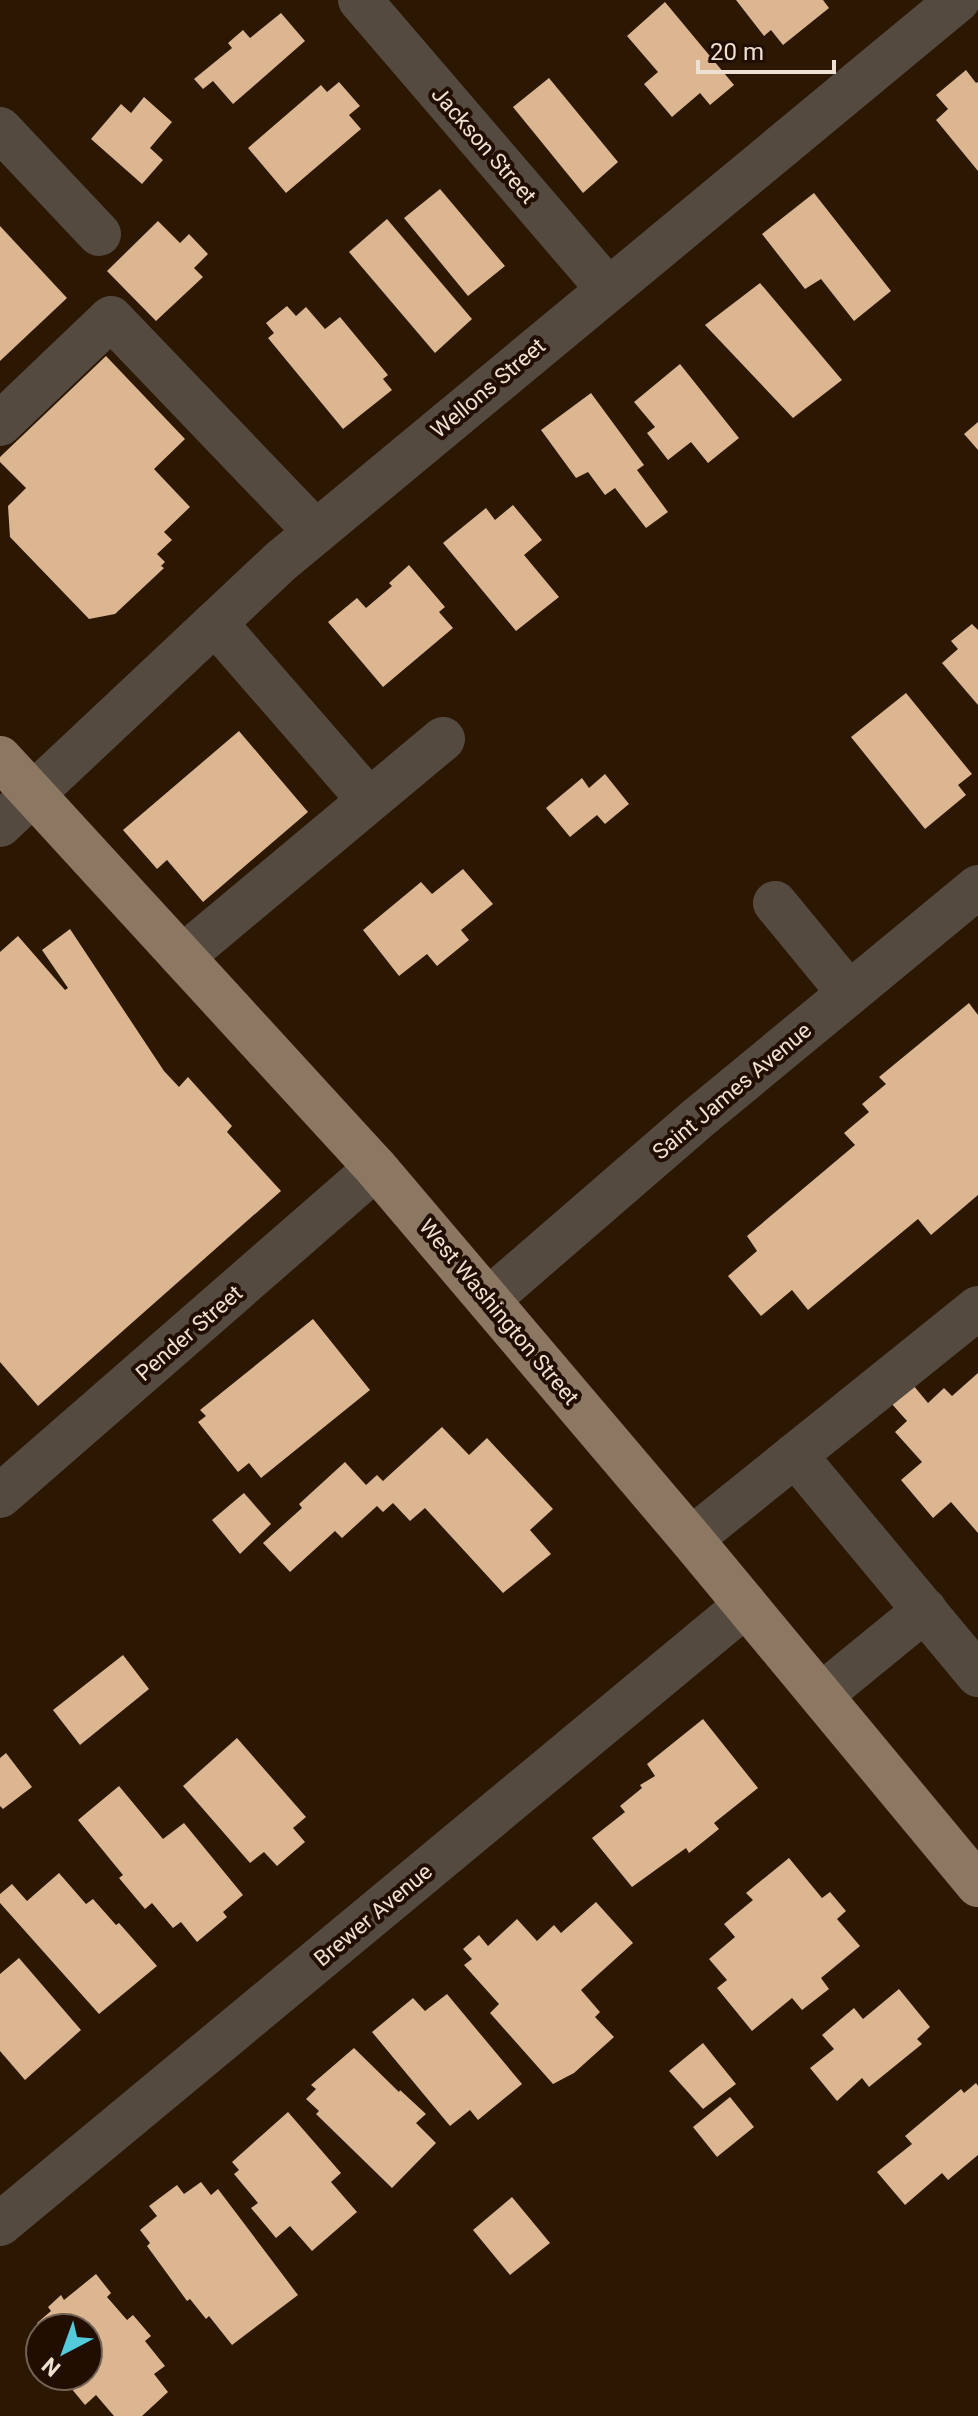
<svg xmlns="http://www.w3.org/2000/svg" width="978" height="2416" font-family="Roboto,sans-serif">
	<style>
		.building { fill: #dcb691 }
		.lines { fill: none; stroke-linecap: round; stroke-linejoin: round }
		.minor { stroke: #544a40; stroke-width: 44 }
		.major { stroke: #8c7762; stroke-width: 44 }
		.labels { text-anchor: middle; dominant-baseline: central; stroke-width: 8; stroke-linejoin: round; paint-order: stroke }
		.street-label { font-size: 22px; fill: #eee0d3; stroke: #210e00 }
	</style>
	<rect width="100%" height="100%" fill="#2b1702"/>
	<g class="building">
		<path d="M 736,0 L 823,0 L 829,8 L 783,45 L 771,30 L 764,36 Z"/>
		<path d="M 665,2 L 734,85 L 710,105 L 700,93 L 672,117 L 644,84 L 658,72 L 627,36 Z"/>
		<path d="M 281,13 L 305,41 L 233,104 L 213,81 L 203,89 L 194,79 L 232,48 L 228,43 L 243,30 L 250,38 Z"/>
		<path d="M 966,70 L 976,83 L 978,82 L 978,171 L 936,120 L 948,109 L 936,95 Z"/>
		<path d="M 549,78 L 618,162 L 583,193 L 513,107 Z"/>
		<path d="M 339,82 L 360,106 L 349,115 L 361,129 L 286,193 L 248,148 L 321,85 L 327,92 Z"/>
		<path d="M 144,97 L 172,122 L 150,148 L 163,160 L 142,184 L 91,139 L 121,104 L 131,113 Z"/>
		<path d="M 440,189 L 505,266 L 468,296 L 404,218 Z"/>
		<path d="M 814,193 L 891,291 L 854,321 L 821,279 L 805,289 L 762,234 Z"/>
		<path d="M 387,219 L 472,319 L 435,353 L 349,252 Z"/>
		<path d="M 158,221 L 180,243 L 189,234 L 208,254 L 194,268 L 203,277 L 156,321 L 107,271 Z"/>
		<path d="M 0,226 L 67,298 L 0,361 Z"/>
		<path d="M 760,283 L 842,380 L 793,418 L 705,325 Z"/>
		<path d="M 287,306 L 296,316 L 306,307 L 325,329 L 340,317 L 388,375 L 383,379 L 392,390 L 343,429 L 268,338 L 274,333 L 266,323 Z"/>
		<path d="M 106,356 L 185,439 L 154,469 L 190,507 L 164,532 L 172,540 L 157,554 L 165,562 L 161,566 L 164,568 L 115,614 L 89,619 L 10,537 L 8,506 L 26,488 L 0,462 L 0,457 Z"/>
		<path d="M 680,364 L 739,438 L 708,463 L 691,442 L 668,460 L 647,433 L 655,427 L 634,402 Z"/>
		<path d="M 591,393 L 644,465 L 637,470 L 668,512 L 646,528 L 615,488 L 605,495 L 588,472 L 576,478 L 541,430 Z"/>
		<path d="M 978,422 L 978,450 L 964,434 Z"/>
		<path d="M 513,505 L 542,540 L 524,555 L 559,597 L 516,631 L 443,543 L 486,508 L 495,520 Z"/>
		<path d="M 409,565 L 445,607 L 439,612 L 453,628 L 383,687 L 328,622 L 357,598 L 366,608 L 392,586 L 389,583 Z"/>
		<path d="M 972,624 L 978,630 L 978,705 L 942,663 L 958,649 L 951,641 Z"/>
		<path d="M 906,693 L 972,774 L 958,785 L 966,795 L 925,829 L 851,737 Z"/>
		<path d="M 239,731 L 308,812 L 203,902 L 167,860 L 157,869 L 123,830 Z"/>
		<path d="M 605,774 L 629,804 L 605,824 L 597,815 L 570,837 L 546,808 L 582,778 L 589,788 Z"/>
		<path d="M 463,869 L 493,904 L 461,930 L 469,940 L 437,966 L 427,954 L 399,976 L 363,930 L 421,882 L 432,894 Z"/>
		<path d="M 70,929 L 164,1071 L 179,1087 L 188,1077 L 232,1126 L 227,1132 L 281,1191 L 38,1406 L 0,1362 L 0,952 L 18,936 L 65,990 L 68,988 L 42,950 Z"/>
		<path d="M 969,1003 L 978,1015 L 978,1195 L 931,1235 L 918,1219 L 808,1310 L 792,1290 L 761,1316 L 728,1276 L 757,1251 L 747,1236 L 855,1145 L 844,1133 L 869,1112 L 862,1104 L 886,1084 L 879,1077 Z"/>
		<path d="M 313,1319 L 370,1390 L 261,1478 L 249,1463 L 238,1472 L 198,1422 L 206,1416 L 200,1410 Z"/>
		<path d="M 978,1373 L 978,1533 L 951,1502 L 933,1518 L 901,1480 L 922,1462 L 895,1432 L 907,1421 L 891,1403 L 913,1385 L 928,1403 L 944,1388 L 952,1396 Z"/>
		<path d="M 442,1427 L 469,1455 L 487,1438 L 553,1509 L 530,1530 L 551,1554 L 503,1593 L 425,1508 L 410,1521 L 393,1503 L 383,1512 L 377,1506 L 342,1538 L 335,1531 L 290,1572 L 263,1543 L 302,1508 L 299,1504 L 345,1462 L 366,1485 L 377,1475 L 383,1481 Z"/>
		<path d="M 244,1493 L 271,1524 L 240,1554 L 212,1520 Z"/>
		<path d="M 123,1655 L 149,1689 L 80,1745 L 53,1710 Z"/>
		<path d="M 703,1719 L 758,1788 L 714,1823 L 719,1829 L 689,1853 L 686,1848 L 632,1887 L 592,1838 L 625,1812 L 620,1806 L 642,1788 L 640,1785 L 655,1776 L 647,1764 Z"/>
		<path d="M 237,1738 L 306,1817 L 293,1828 L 305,1842 L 277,1866 L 264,1852 L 250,1863 L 183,1786 Z"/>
		<path d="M 6,1753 L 32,1787 L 3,1809 L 0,1806 L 0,1758 Z"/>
		<path d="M 119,1786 L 163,1839 L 184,1823 L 243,1895 L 223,1912 L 227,1917 L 197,1942 L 181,1922 L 173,1928 L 152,1903 L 145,1909 L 119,1878 L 123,1875 L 78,1820 Z"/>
		<path d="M 789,1858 L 822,1898 L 830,1892 L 846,1911 L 837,1919 L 860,1946 L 821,1978 L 829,1989 L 802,2010 L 792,1998 L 752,2031 L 717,1988 L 727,1980 L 709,1959 L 735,1937 L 724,1924 L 753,1900 L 746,1893 Z"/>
		<path d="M 59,1873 L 86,1904 L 93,1899 L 116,1925 L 119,1923 L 157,1966 L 99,2014 L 0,1903 L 0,1894 L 12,1884 L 27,1901 Z"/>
		<path d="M 596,1902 L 633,1943 L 581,1990 L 600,2012 L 595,2017 L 614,2037 L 574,2073 L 553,2084 L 490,2013 L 499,2004 L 464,1965 L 472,1959 L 463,1949 L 479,1935 L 488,1946 L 517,1919 L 537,1941 L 554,1925 L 561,1933 Z"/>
		<path d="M 19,1958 L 81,2030 L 25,2080 L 0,2051 L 0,1974 Z"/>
		<path d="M 899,1989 L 930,2027 L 917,2039 L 922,2044 L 869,2087 L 862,2078 L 837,2101 L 810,2068 L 834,2049 L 822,2035 L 854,2008 L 863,2019 Z"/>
		<path d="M 447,1994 L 522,2084 L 478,2120 L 470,2110 L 450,2126 L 372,2032 L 413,1998 L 425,2011 Z"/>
		<path d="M 703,2043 L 736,2084 L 703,2109 L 669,2071 Z"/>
		<path d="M 354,2048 L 399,2092 L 400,2090 L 426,2114 L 416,2123 L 436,2143 L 392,2188 L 316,2114 L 319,2111 L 306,2099 L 316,2089 L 311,2085 Z"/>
		<path d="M 976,2083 L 978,2086 L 978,2155 L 948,2180 L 942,2173 L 905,2205 L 877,2172 L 912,2144 L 905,2136 L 961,2089 L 964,2093 Z"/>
		<path d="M 730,2097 L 754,2127 L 717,2157 L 693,2127 Z"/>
		<path d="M 288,2112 L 341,2173 L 331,2182 L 357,2212 L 312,2251 L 290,2226 L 276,2238 L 251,2208 L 258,2203 L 234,2174 L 239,2170 L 232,2162 Z"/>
		<path d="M 201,2182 L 211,2195 L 218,2189 L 298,2295 L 232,2345 L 209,2316 L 206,2319 L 190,2299 L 187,2301 L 147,2246 L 150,2243 L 140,2230 L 157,2216 L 149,2206 L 177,2185 L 184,2194 Z"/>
		<path d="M 512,2197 L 550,2243 L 510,2275 L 473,2230 Z"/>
		<path d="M 96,2274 L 111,2293 L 107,2297 L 127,2320 L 133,2315 L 151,2336 L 145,2341 L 165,2366 L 154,2374 L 168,2392 L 142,2416 L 114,2416 L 96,2395 L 85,2405 L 61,2376 L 88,2376 L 88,2328 L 41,2328 L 37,2323 L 51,2311 L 48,2307 L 61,2295 L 64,2300 Z"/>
	</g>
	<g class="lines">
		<g class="minor">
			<path d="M 360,0 L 608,289"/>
			<path d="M 0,129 L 99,234"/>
			<path d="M 0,424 L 111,318 L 316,532"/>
			<path d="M 215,623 L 369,800"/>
			<path d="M 0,825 L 281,561 L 958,0"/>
			<path d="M 775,903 L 849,993"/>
			<path d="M 182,957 L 443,739"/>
			<path d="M 489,1299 L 697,1119 L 978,887"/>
			<path d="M 795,1455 L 978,1675"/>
			<path d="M 0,1496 L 376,1168"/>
			<path d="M 691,1539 L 978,1308"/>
			<path d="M 821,1695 L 925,1610"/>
			<path d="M 0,2224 L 746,1605"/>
		</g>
		<path class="major" d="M 0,758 L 376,1168 L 691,1539 L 978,1885"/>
	</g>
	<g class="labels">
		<g class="street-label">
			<text transform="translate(484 145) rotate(49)">Jackson Street</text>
			<text transform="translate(488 388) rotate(-40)">Wellons Street</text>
			<text transform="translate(732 1091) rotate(-40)">Saint James Avenue</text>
			<text transform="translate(499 1312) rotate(50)">West Washington Street</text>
			<text transform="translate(189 1333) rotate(-41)">Pender Street</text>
			<text transform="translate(373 1915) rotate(-40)">Brewer Avenue</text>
		</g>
	</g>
	<g transform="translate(64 2352) rotate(221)"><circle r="38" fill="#210e00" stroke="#736254" stroke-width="2"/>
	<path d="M0-6L14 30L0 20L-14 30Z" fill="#53cbda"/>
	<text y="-12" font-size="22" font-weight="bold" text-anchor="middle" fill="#eee0d3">N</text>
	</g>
	<path d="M698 60v12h136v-12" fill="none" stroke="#eee0d3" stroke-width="4"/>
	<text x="710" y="60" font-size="24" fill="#eee0d3" stroke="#210e00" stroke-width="6" paint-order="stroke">20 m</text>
</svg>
